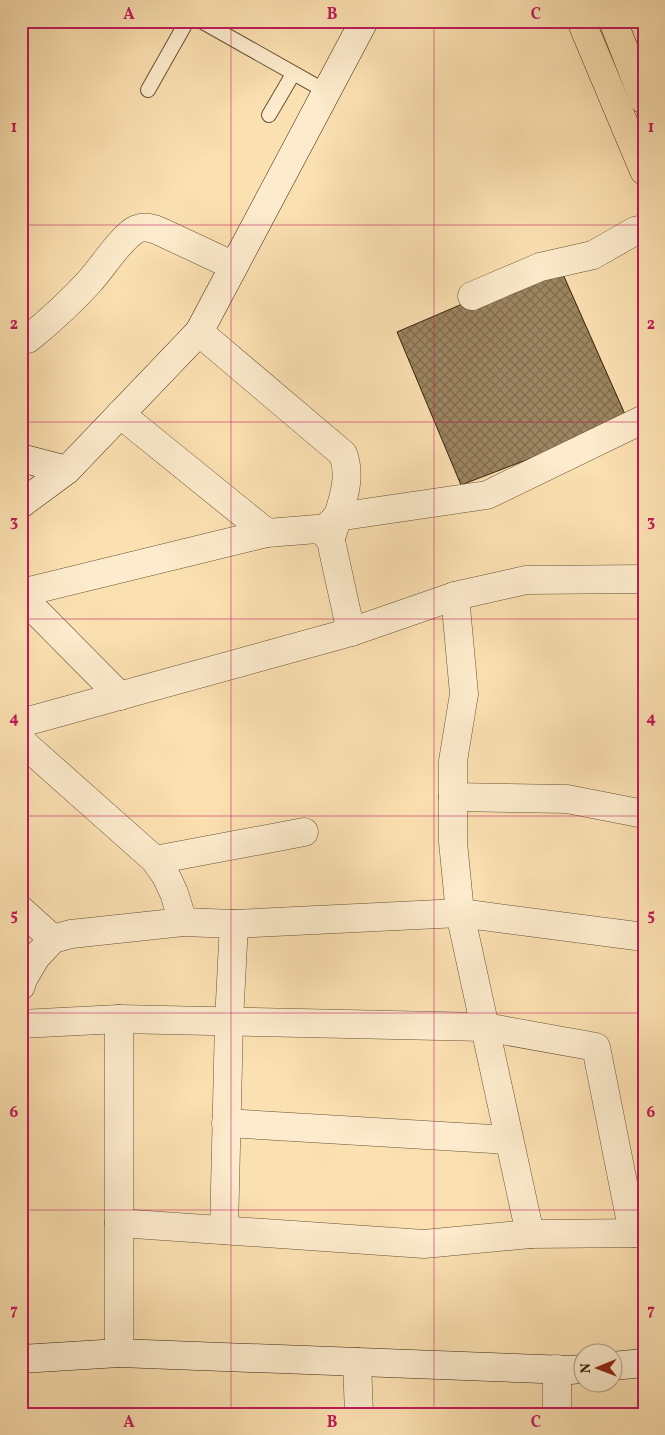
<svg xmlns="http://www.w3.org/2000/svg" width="665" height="1435" font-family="Vollkorn,serif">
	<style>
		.building { fill: url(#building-cross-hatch); stroke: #362309 }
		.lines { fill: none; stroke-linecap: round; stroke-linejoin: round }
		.lane-casing { stroke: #675233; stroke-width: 16 }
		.street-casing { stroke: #675233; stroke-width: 29 }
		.secondary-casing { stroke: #362309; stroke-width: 29 }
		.primary-casing { stroke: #362309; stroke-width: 29 }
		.lane { stroke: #fcebcc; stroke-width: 14 }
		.street { stroke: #fcebcc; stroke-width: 28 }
		.secondary { stroke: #fcebcc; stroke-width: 28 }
		.primary { stroke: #fbe0b1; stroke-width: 28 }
		.grid { fill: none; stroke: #c2185b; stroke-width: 1; stroke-opacity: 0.55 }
		.neatline { fill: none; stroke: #c2185b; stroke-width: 2 }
		.grid-label { font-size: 16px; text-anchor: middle; font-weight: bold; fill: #c2185b }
	</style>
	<defs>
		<pattern id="building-cross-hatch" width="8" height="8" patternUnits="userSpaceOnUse" patternTransform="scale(1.25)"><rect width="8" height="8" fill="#9c8560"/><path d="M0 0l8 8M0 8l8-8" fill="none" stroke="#806c4d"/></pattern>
	</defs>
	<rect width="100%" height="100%" fill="#fbe0b1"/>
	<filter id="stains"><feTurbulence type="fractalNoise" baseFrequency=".004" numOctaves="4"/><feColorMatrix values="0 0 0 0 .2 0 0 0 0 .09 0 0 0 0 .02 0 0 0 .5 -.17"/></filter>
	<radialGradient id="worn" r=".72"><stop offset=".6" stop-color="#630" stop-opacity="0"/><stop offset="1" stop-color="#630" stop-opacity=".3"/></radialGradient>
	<path class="building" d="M 558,263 L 628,421 L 461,485 L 397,332 Z"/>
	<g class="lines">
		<g class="lane-casing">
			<g id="lane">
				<path d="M 201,21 L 327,92"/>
				<path d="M 148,90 L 187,21"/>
				<path d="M 269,115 L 293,74"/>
			</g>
		</g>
		<g class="street-casing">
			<g id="street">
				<path d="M 472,296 L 540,267 L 593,255 L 635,231 L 644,229"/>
				<path d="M 199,332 L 343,454 C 353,480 340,507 333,532"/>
				<path d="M 21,340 L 28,339 C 50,321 71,302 90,281 C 102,268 122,236 137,229 C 144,226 152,228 159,231 L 234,266"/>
				<path d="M 120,414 L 267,533"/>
				<path d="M 323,531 L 337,517 L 487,495 L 644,419"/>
				<path d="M 21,593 L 267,533 L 317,529 L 323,531 L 331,541 L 351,632"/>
				<path d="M 21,596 L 120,696"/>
				<path d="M 455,596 L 464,694 L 453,761 L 453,842 L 460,913 L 530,1234"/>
				<path d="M 21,723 L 351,632 L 455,596 L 526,580 L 644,579"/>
				<path d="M 21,741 L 155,860 L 166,876 L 174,893 L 183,922"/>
				<path d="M 453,797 L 567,799 L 644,814"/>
				<path d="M 155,860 L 304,832"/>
				<path d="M 21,910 L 53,939"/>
				<path d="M 21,986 L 23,979 L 36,957 L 53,939 L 71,934 L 183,922 L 234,924 L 460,913 L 644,937"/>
				<path d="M 21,1024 L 119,1019"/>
				<path d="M 226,1123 L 509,1140"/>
				<path d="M 119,1223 L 424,1244 L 530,1234 L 644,1233"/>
				<path d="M 224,1230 L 229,1021 L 234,924"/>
				<path d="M 119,1353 L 119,1019 L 485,1027 L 596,1047 L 633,1233"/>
				<path d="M 357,1362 L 359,1414"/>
				<path d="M 557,1369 L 557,1414"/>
			</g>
		</g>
		<g class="secondary-casing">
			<g id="secondary">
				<path d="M 21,458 L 67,470"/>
				<path d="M 21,504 L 67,470 L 199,332 L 364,21"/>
				<path d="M 21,1359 L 119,1353 L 570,1370 L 582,1369"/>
				<path d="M 612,1366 L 644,1363"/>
			</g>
		</g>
		<g class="primary-casing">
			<g id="primary">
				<path d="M 581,21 L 644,171"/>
				<path d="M 613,21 L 644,100"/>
			</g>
		</g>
		<use href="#lane" class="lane"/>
		<use href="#street" class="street"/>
		<use href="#secondary" class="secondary"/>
		<use href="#primary" class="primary"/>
	</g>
	<path class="grid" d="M 231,21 L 231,1414M 434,21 L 434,1414M 21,225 L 644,225M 21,422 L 644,422M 21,619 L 644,619M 21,816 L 644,816M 21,1013 L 644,1013M 21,1210 L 644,1210"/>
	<rect width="665" height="1435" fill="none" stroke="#fbe0b1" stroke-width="55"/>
	<g transform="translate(598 1368) rotate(269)"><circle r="24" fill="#fcebcc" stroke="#ad9b7e"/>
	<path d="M0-4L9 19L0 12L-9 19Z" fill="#8f2418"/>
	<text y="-8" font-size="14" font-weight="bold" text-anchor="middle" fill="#362309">N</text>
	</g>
	<rect x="28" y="28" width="610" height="1380" class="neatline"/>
	<g class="grid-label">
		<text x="129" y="19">A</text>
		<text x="332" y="19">B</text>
		<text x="536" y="19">C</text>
		<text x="14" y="132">1</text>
		<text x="651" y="132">1</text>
		<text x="14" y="329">2</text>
		<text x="651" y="329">2</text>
		<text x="14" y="526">3</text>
		<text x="651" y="526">3</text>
		<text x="14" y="723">4</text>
		<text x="651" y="723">4</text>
		<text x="14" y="920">5</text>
		<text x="651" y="920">5</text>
		<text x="14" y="1117">6</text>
		<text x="651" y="1117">6</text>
		<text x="14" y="1315">7</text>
		<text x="651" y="1315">7</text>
		<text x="129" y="1427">A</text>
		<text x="332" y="1427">B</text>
		<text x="536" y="1427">C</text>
	</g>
	<rect width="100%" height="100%" filter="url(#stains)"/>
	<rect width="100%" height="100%" fill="url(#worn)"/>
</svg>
